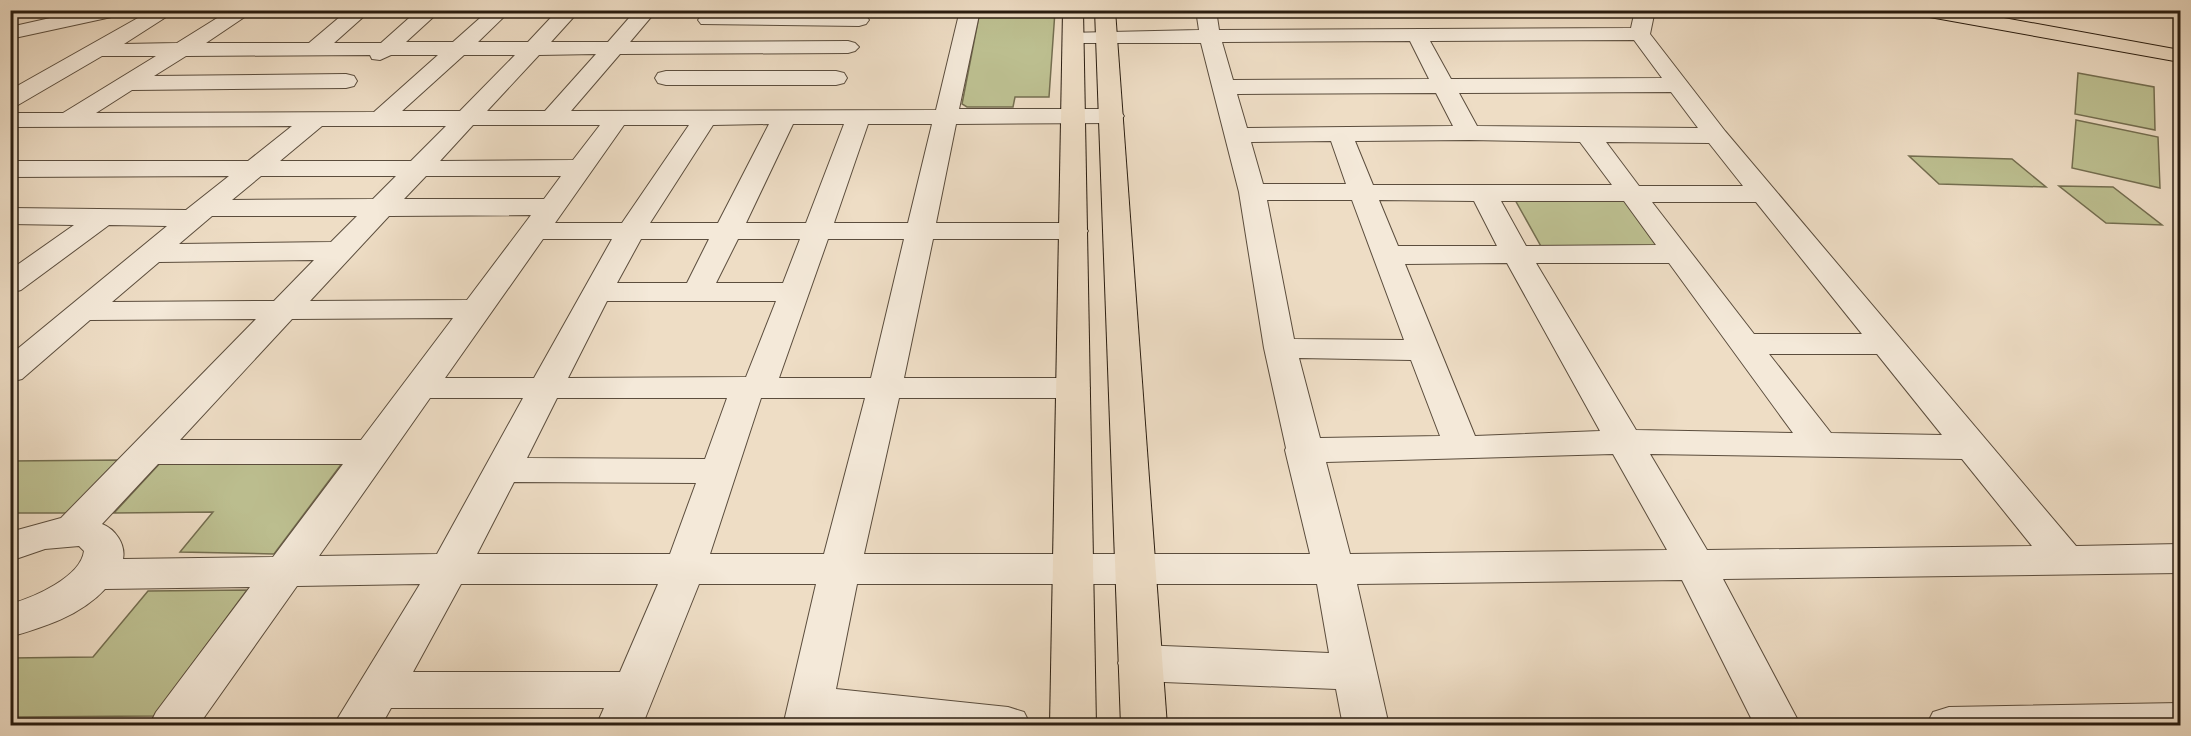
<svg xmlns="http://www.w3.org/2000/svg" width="2191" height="736" font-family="Cardo,serif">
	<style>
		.green { fill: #bdc091; stroke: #746e50; stroke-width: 1.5 }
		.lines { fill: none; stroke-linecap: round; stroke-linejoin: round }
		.minor-casing { stroke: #5b4d3d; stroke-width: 2 }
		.major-casing { stroke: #2a1d10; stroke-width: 2 }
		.minor { fill: #f4e9d9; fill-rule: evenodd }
		.major { fill: #eeddc5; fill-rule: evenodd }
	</style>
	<rect width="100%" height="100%" fill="#eeddc5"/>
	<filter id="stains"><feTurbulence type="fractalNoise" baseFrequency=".00333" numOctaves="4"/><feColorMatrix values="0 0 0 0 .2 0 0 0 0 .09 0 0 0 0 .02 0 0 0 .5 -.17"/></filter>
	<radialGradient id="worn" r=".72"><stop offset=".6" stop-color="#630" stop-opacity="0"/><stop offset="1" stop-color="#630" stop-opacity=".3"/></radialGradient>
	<g class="green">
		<path d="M 980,11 L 1055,11 L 1049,97 L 1015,97 L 1013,107 L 967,107 L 962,104 Z"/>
		<path d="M 2078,73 L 2154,87 L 2155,130 L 2075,114 Z"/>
		<path d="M 2076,120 L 2158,137 L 2160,188 L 2072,168 Z"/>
		<path d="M 1909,156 L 2012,159 L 2046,187 L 1939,184 Z"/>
		<path d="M 2059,186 L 2113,187 L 2162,225 L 2106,223 Z"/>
		<path d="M 1514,198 L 1623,199 L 1659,249 L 1542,248 Z"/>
		<path d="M 346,458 L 274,554 L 180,552 L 213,512 L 114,513 L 163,460 Z"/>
		<path d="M 119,460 L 69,513 L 11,513 L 10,461 Z"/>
		<path d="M 247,590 L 154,716 L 11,717 L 10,658 L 93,657 L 148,591 Z"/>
	</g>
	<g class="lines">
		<g class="minor-casing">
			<g id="minor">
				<path d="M 86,10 L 126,10 L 123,14 L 116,16 L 10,39 L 10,27 Z"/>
				<path d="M 152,10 L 177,10 L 124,44 L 177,43 L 230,10 L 255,10 L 206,43 L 309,43 L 348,10 L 371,10 L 334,43 L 381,43 L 418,10 L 441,10 L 406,42 L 453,42 L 489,10 L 511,10 L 478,42 L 528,42 L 558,10 L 580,10 L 551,42 L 608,42 L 636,10 L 657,10 L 630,42 L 848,41 L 855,43 L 859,47 L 855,51 L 848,53 L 620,54 L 571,111 L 936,110 L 960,10 L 980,10 L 959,109 L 1112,109 L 1120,111 L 1124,116 L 1120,121 L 1112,123 L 956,124 L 936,223 L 1074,223 L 1084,225 L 1088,231 L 1084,237 L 1074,239 L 933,239 L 904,378 L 1073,378 L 1085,381 L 1090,388 L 1085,395 L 1073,398 L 899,398 L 864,554 L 1310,554 L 1285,450 L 1286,448 L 1264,348 L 1239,192 L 1201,43 L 1073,43 L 1066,41 L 1063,37 L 1066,33 L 1199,30 L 1196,10 L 1216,10 L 1219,30 L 1631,28 L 1635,10 L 1655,10 L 1650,34 L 1725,131 L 2076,546 L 2180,544 L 2180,573 L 1723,579 L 1801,726 L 1755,726 L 1682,580 L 1357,584 L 1389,726 L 1343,726 L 1336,689 L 1140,681 L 1124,675 L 1118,663 L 1124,651 L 1140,645 L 1329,653 L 1317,584 L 857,584 L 836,689 L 1008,707 L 1024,712 L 1031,726 L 783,726 L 816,584 L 699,584 L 642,726 L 596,726 L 604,708 L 391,708 L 381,726 L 333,726 L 420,584 L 297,586 L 198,726 L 149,726 L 156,712 L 250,587 L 105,589 C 80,616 44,627 10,637 L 10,604 C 33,598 81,577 84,551 L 79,546 L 45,549 L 10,561 L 10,532 L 61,518 L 256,319 L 90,320 L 22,379 L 10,382 L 10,355 L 167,226 L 109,225 L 21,290 L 10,293 L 10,270 L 74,225 L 10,224 L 10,208 L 186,210 L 229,176 L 10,177 L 10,161 L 248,161 L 292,126 L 10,127 L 10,113 L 63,113 L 156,56 L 102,56 L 18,105 L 10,107 L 10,90 ZM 1634,40 L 1662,78 L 1451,79 L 1430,41 ZM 1410,41 L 1429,79 L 1233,80 L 1222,42 ZM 596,54 L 545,111 L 487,111 L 539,55 ZM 370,55 L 372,59 L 380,60 L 391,55 L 438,55 L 374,112 L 96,113 L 132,90 L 346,88 L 354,86 L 357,81 L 354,76 L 346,74 L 154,76 L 186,56 ZM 464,55 L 515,55 L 460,111 L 402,111 ZM 1671,92 L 1698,128 L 1477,126 L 1459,93 ZM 1436,93 L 1453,126 L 1247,128 L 1237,94 ZM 769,124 L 718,223 L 650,223 L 713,125 ZM 793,124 L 844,124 L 806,223 L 746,223 ZM 868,124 L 932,124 L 908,223 L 834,223 ZM 473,125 L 600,125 L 573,160 L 440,161 ZM 624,125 L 689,125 L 622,223 L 555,223 ZM 322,126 L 446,126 L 411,161 L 280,161 ZM 1469,140 L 1580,142 L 1612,185 L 1373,185 L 1355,141 ZM 1331,141 L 1346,184 L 1263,184 L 1251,142 ZM 1606,142 L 1709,143 L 1743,186 L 1639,186 ZM 261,176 L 396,176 L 373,199 L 232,200 ZM 426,176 L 561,176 L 544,199 L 404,199 ZM 1267,200 L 1352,200 L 1404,340 L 1294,339 ZM 1379,200 L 1474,201 L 1497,246 L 1398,246 ZM 1501,201 L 1624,201 L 1656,245 L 1526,246 ZM 1652,202 L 1756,202 L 1862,334 L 1754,334 ZM 531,215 L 467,300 L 310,301 L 389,216 ZM 212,216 L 357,216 L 331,242 L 179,244 ZM 543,239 L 612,239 L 534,378 L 445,378 ZM 641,239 L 709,239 L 687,283 L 617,283 ZM 738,239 L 800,239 L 783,283 L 716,283 ZM 828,239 L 904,239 L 871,378 L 779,378 ZM 314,260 L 274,301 L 112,302 L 159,262 ZM 1507,263 L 1600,431 L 1475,436 L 1405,264 ZM 1536,263 L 1669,263 L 1793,433 L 1636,430 ZM 607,301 L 776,301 L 746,377 L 568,378 ZM 453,318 L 361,440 L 180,440 L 292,319 ZM 1769,354 L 1877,354 L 1942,435 L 1831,433 ZM 1299,358 L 1411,360 L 1440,436 L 1320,438 ZM 430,398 L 523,398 L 437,554 L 319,556 ZM 557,398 L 727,398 L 705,459 L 527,458 ZM 761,398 L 865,398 L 824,554 L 710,554 ZM 1613,454 L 1667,550 L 1350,554 L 1326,462 ZM 1650,454 L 1962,459 L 2032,546 L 1707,550 ZM 158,464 L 343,464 L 273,557 L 123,559 C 126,544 115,529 102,524 ZM 514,482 L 696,483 L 670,554 L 477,554 ZM 461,584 L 658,584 L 620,672 L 413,672 Z"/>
				<path d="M 708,14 L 859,14 L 866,16 L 869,20 L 866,24 L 859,26 L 701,24 L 698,20 L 701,16 Z"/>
				<path d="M 666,71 L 836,71 L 844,73 L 847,78 L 844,83 L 836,85 L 666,85 L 658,83 L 655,78 L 658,73 Z"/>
				<path d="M 2180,703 L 2180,726 L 1926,726 L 1933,712 L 1949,707 Z"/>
			</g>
		</g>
		<g class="major-casing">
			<g id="major">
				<path d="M 1063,10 L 1083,10 L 1096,726 L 1050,726 Z"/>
				<path d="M 1095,10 L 1115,10 L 1167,726 L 1121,726 Z"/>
				<path d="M 1914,10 L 1960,10 L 2180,50 L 2180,62 L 1924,16 L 1917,14 Z"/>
			</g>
		</g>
		<use href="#minor" class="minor"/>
		<use href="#major" class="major"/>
	</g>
	<rect width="2191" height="736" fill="none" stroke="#eeddc5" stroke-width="36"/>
	<rect x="12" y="12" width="2167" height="712" fill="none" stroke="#2a1d10" stroke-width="3"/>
	<rect x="18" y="18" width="2155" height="700" fill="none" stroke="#2a1d10" stroke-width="1.5"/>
	<rect width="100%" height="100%" filter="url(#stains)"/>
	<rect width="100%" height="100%" fill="url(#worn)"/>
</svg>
